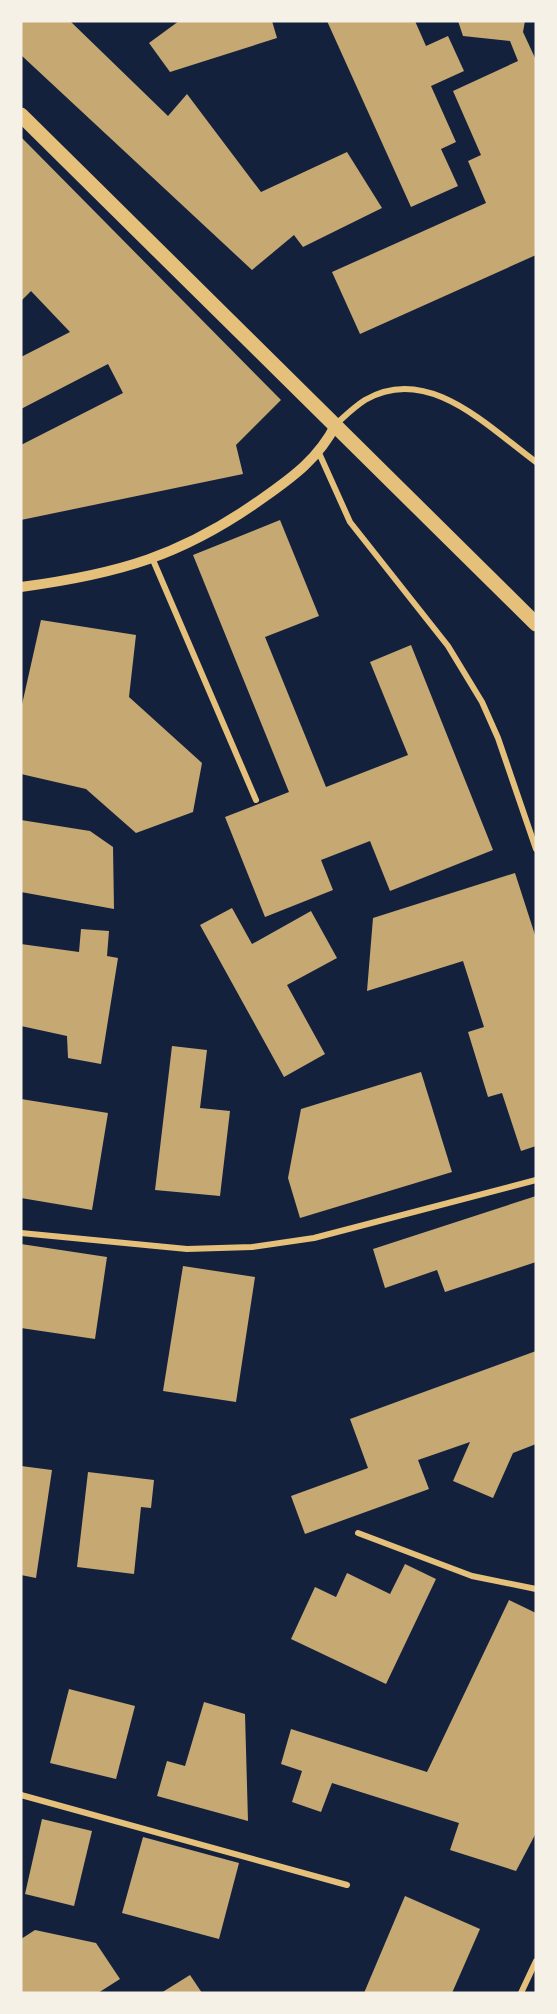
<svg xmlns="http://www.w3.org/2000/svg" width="557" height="2014" font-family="Poppins,sans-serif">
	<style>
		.building { fill: #c6a872 }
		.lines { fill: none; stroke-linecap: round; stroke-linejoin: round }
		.minor { stroke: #e5c07b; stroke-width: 6 }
		.tertiary { stroke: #e5c07b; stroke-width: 10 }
		.primary { stroke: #e5c07b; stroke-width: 15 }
	</style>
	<rect width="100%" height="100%" fill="#14213d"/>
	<g class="building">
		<path d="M 21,21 L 70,21 L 168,116 L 187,94 L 261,192 L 347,152 L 382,208 L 303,247 L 294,235 L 252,270 L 21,55 Z"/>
		<path d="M 179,21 L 272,21 L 277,38 L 170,72 L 149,43 Z"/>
		<path d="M 327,21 L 415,21 L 426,46 L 448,36 L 464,71 L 431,86 L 456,142 L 441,149 L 458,186 L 411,207 Z"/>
		<path d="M 458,21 L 525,21 L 523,32 L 536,60 L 536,255 L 360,334 L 332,272 L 486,203 L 468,161 L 481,155 L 453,91 L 518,61 L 510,41 L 463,36 Z"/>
		<path d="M 21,137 L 281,400 L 236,445 L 243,474 L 21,520 L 21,445 L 123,393 L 108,364 L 21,409 L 21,357 L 70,332 L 31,291 L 21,301 Z"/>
		<path d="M 280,520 L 319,616 L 265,637 L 326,787 L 408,755 L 370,662 L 411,645 L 493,850 L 390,891 L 370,841 L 321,860 L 333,890 L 265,917 L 225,817 L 289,792 L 193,555 Z"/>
		<path d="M 41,620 L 136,635 L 129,697 L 202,763 L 193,812 L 136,833 L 86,789 L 21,774 L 21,709 Z"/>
		<path d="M 21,820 L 90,831 L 113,847 L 114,909 L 21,892 Z"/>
		<path d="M 515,873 L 536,938 L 536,1146 L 521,1151 L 502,1093 L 488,1097 L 468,1032 L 484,1027 L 463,961 L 367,991 L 373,918 Z"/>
		<path d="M 232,908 L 252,944 L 311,911 L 337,958 L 287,985 L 325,1054 L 284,1077 L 200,925 Z"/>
		<path d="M 81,929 L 109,931 L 107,956 L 118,958 L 101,1064 L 68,1058 L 67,1036 L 21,1026 L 21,944 L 79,952 Z"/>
		<path d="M 172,1046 L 207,1050 L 200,1108 L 230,1111 L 220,1196 L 155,1190 Z"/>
		<path d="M 421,1072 L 452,1172 L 300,1218 L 288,1178 L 301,1109 Z"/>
		<path d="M 21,1099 L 108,1113 L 92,1210 L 21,1198 Z"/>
		<path d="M 536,1196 L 536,1262 L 445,1292 L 437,1270 L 385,1288 L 373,1249 Z"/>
		<path d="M 21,1244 L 107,1257 L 95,1339 L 21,1328 Z"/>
		<path d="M 183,1266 L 255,1277 L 236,1402 L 163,1391 Z"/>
		<path d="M 536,1351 L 536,1444 L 513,1453 L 493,1498 L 453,1481 L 470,1442 L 418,1460 L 429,1489 L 305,1534 L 291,1496 L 368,1468 L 350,1419 Z"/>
		<path d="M 21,1466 L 52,1470 L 36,1578 L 21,1575 Z"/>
		<path d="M 88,1472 L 154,1480 L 151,1508 L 141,1507 L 134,1574 L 77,1567 Z"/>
		<path d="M 405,1564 L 436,1579 L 386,1684 L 291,1639 L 315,1587 L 336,1597 L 347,1573 L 390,1594 Z"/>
		<path d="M 509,1600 L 536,1613 L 536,1833 L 516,1871 L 450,1850 L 459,1823 L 332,1783 L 321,1812 L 292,1802 L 302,1771 L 281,1764 L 291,1729 L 427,1772 Z"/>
		<path d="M 69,1689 L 135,1706 L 116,1779 L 50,1763 Z"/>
		<path d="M 204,1702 L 245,1714 L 248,1821 L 157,1796 L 167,1761 L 185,1766 Z"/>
		<path d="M 42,1819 L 92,1831 L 74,1906 L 25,1894 Z"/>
		<path d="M 143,1837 L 239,1863 L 219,1939 L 122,1913 Z"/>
		<path d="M 405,1896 L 480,1929 L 452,1993 L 364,1993 Z"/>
		<path d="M 35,1930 L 96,1943 L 120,1979 L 98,1993 L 21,1993 L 21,1939 Z"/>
		<path d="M 190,1975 L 202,1993 L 161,1993 Z"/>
	</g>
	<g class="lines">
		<g class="minor">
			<path d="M 336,424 C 345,416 354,407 365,400 C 428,363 488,427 536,462"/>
			<path d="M 319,453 L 350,522 L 448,646 L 482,702 L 498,738 L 536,849"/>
			<path d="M 153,560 L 256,800"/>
			<path d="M 21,1233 L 187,1249 L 252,1247 L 314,1238 L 536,1180"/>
			<path d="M 358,1533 L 472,1576 L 536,1589"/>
			<path d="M 21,1795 L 347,1885"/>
			<path d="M 521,1993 L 536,1961"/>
		</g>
		<path class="tertiary" d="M 21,587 C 118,574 182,556 263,498 C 293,477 319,458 336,424"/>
		<path class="primary" d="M 21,115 L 536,624"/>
	</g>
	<rect width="557" height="2014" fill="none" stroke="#f6f1e7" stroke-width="45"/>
</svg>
